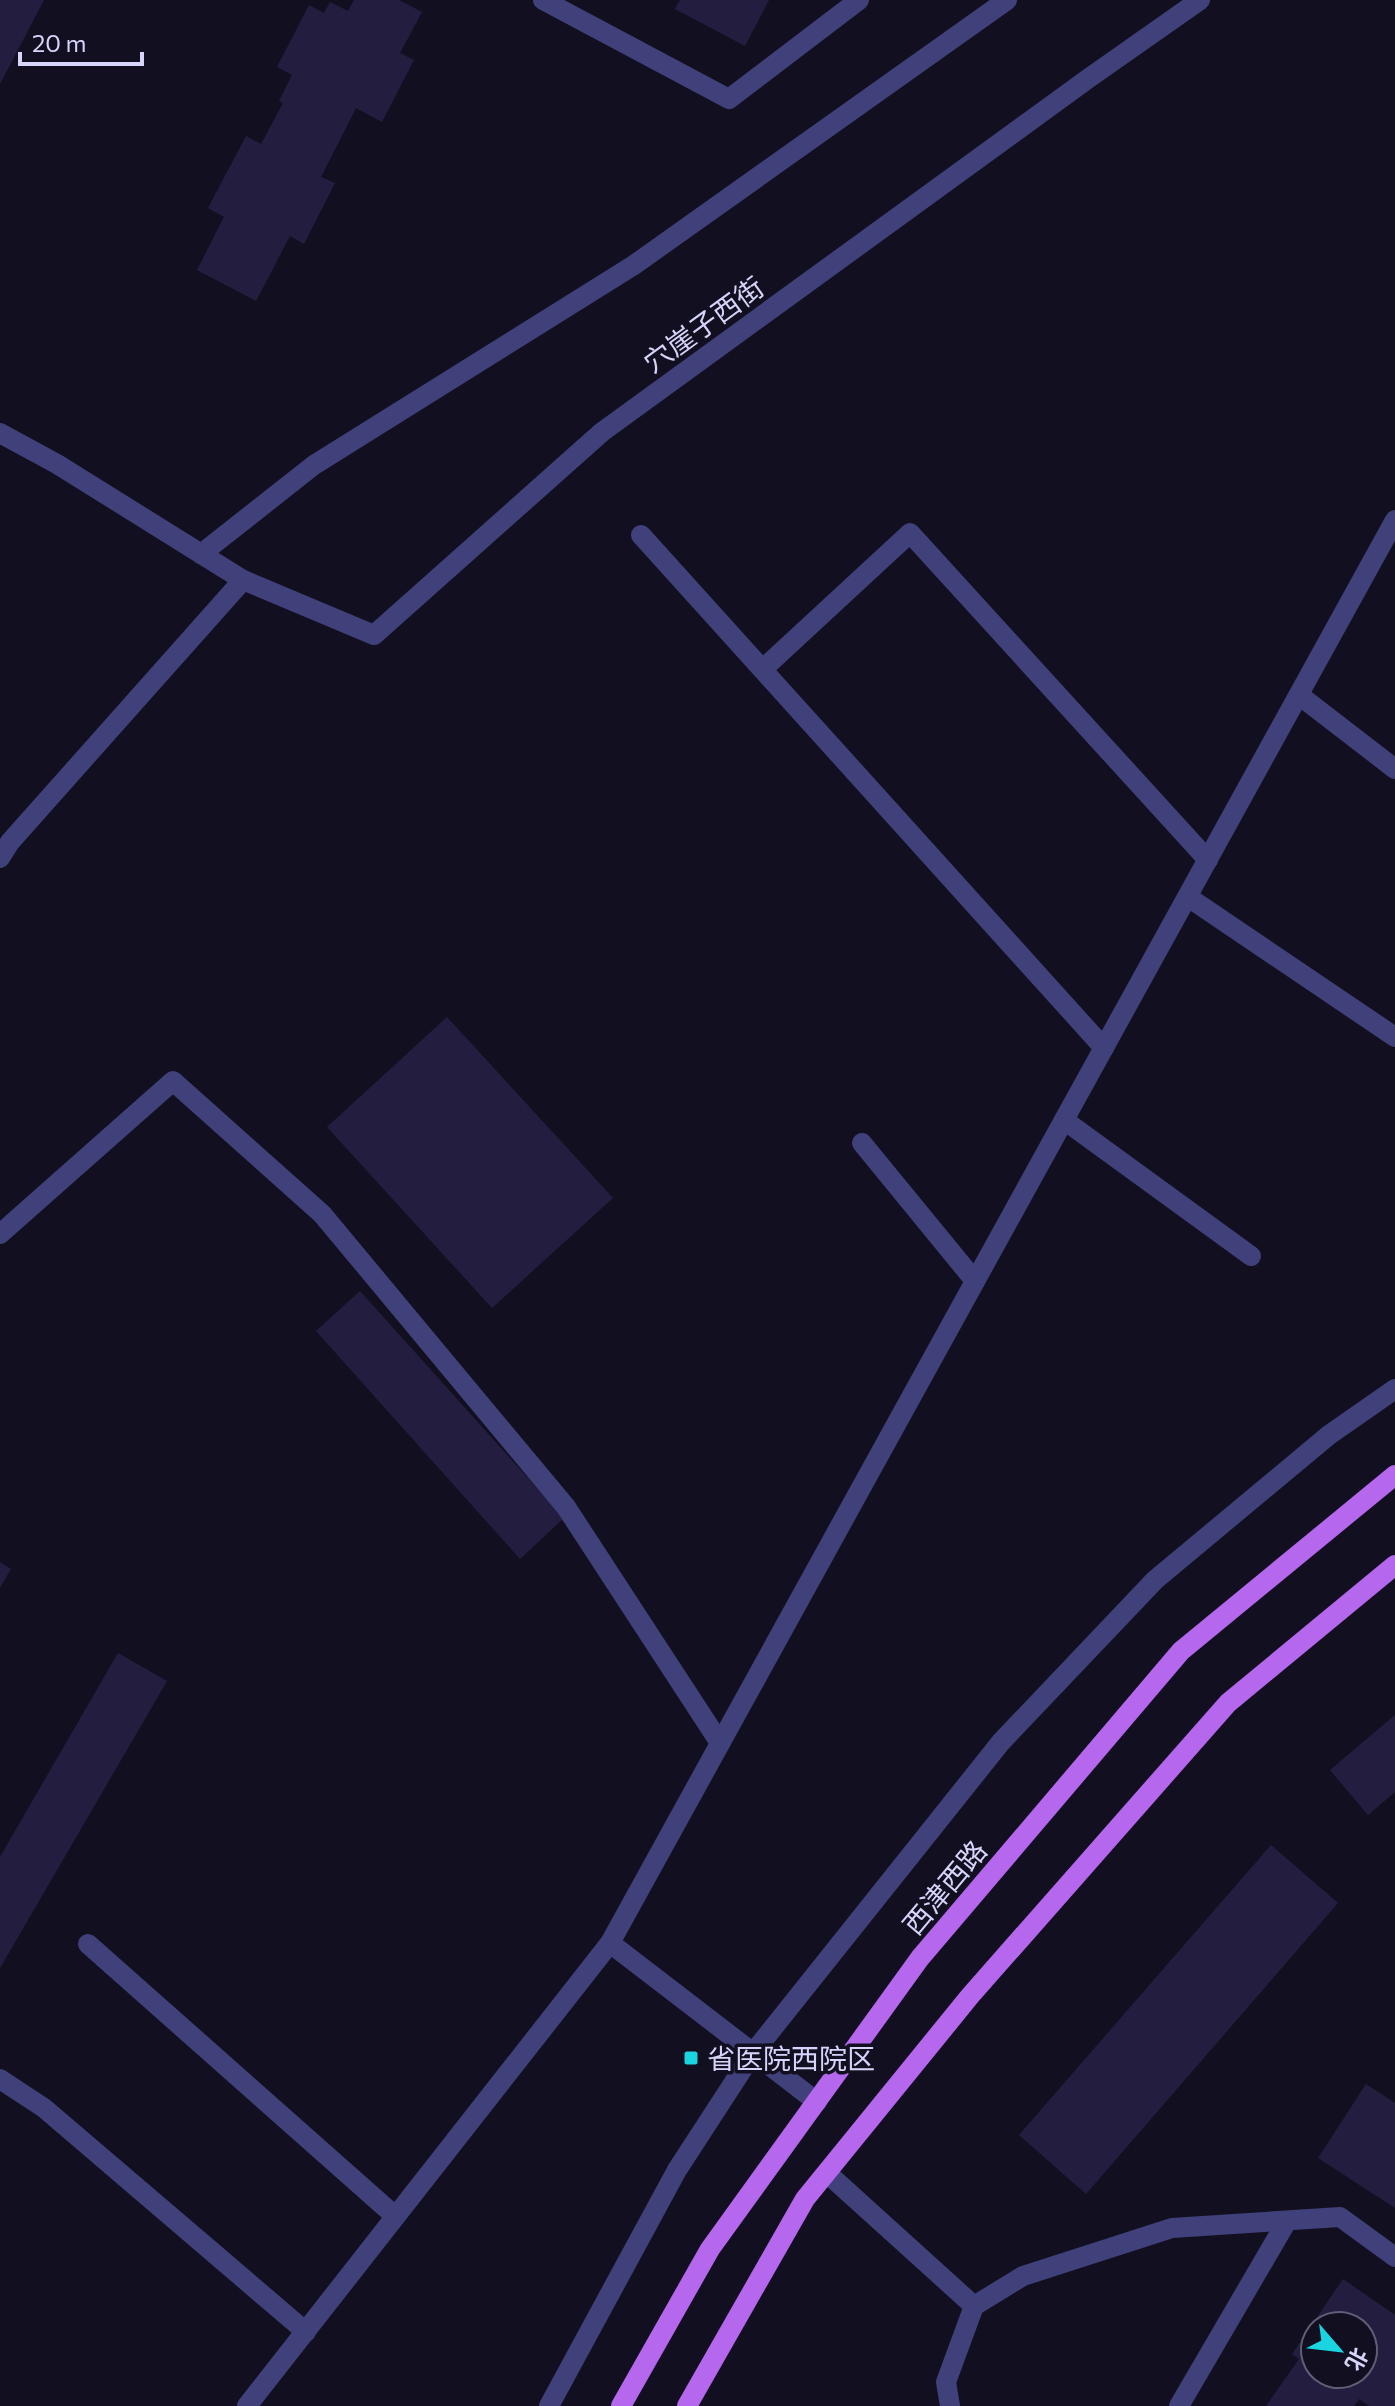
<svg xmlns="http://www.w3.org/2000/svg" width="1395" height="2406" font-family="Commissioner,'Noto Sans SC',sans-serif">
	<style>
		.building { fill: #231e3f; fill-rule: evenodd }
		.lines { fill: none; stroke-linecap: round; stroke-linejoin: round }
		.service { stroke: #40407a; stroke-width: 20 }
		.minor { stroke: #40407a; stroke-width: 20 }
		.primary { stroke: #b567ee; stroke-width: 20 }
		.poi-dot { fill: #1ad5e0; stroke: #121020; stroke-width: 3 }
		.labels { text-anchor: middle; dominant-baseline: central; stroke-width: 7; stroke-linejoin: round; paint-order: stroke }
		.street-label { font-size: 28px; fill: #d6d4fa; stroke: #121020 }
		.poi-label { font-size: 28px; fill: #d6d4fa; stroke: #121020; text-anchor: start }
	</style>
	<rect width="100%" height="100%" fill="#121020"/>
	<g class="building">
		<path d="M 0,0 L 44,0 L 0,84 Z"/>
		<path d="M 354,0 L 399,0 L 422,12 L 400,53 L 414,60 L 382,122 L 356,108 L 321,177 L 335,183 L 304,244 L 290,236 L 256,301 L 197,270 L 224,217 L 208,208 L 246,136 L 261,144 L 283,103 L 279,101 L 292,75 L 277,67 L 309,5 L 324,13 L 330,2 L 348,11 Z"/>
		<path d="M 680,0 L 769,0 L 745,46 L 675,9 Z"/>
		<path d="M 447,1017 L 613,1198 L 492,1308 L 327,1127 Z"/>
		<path d="M 360,1291 L 564,1518 L 520,1559 L 316,1331 Z"/>
		<path d="M 0,1562 L 11,1569 L 0,1588 Z"/>
		<path d="M 118,1653 L 167,1681 L 0,1968 L 0,1857 Z"/>
		<path d="M 1395,1715 L 1395,1792 L 1368,1815 L 1330,1770 Z"/>
		<path d="M 1271,1845 L 1338,1903 L 1086,2194 L 1019,2135 Z"/>
		<path d="M 1366,2084 L 1395,2103 L 1395,2208 L 1318,2158 Z"/>
		<path d="M 1343,2279 L 1395,2315 L 1395,2406 L 1369,2406 L 1359,2399 L 1354,2406 L 1266,2406 L 1299,2359 L 1292,2354 ZM 1315,2326 L 1363,2326 L 1363,2374 L 1315,2374 Z"/>
	</g>
	<g class="lines">
		<g class="service">
			<path d="M 543,0 L 729,99 L 859,0"/>
			<path d="M 641,535 L 1104,1048"/>
			<path d="M 201,554 L 314,465 L 634,265 L 1007,0"/>
			<path d="M 763,669 L 910,533 L 1208,860"/>
			<path d="M 1299,695 L 1395,769"/>
			<path d="M 1188,897 L 1395,1037"/>
			<path d="M 1064,1120 L 1251,1256"/>
			<path d="M 862,1143 L 975,1281"/>
			<path d="M 88,1944 L 395,2216"/>
			<path d="M 0,2079 L 44,2108 L 306,2332"/>
			<path d="M 827,2173 L 974,2306"/>
			<path d="M 950,2406 L 946,2382 L 974,2306 L 1023,2276 L 1172,2228 L 1340,2217 L 1395,2257"/>
			<path d="M 1179,2406 L 1287,2221"/>
		</g>
		<g class="minor">
			<path d="M 0,433 L 57,464 L 243,580 L 10,842 L 0,858"/>
			<path d="M 243,580 L 374,635 L 602,432 L 1089,78 L 1200,0"/>
			<path d="M 0,1234 L 173,1081 L 322,1214 L 566,1507 L 720,1743"/>
			<path d="M 610,1943 L 817,2102"/>
			<path d="M 247,2406 L 610,1943 L 1395,520"/>
			<path d="M 549,2406 L 677,2170 L 753,2053 L 1001,1742 L 1155,1580 L 1329,1435 L 1395,1389"/>
		</g>
		<g class="primary">
			<path d="M 621,2406 L 710,2249 L 920,1958 L 1181,1651 L 1395,1475"/>
			<path d="M 687,2406 L 805,2199 L 970,1996 L 1228,1703 L 1395,1565"/>
		</g>
	</g>
	<rect class="poi-dot" x="683" y="2050" width="16" height="16" rx="4"/>
	<g class="labels">
		<g class="street-label">
			<text transform="translate(703 324) rotate(-36)">穴崖子西街</text>
			<text transform="translate(944 1887) rotate(-50)">西津西路</text>
		</g>
		<g class="poi-label">
			<text x="707" y="2058">省医院西院区</text>
		</g>
	</g>
	<g transform="translate(1339 2350) rotate(118)"><circle r="38" fill="#121020" stroke="#605e77" stroke-width="2"/>
	<path d="M0-6L14 30L0 20L-14 30Z" fill="#1ad5e0"/>
	<text y="-12" font-size="22" font-weight="bold" text-anchor="middle" fill="#d6d4fa">北</text>
	</g>
	<path d="M20 52v12h122v-12" fill="none" stroke="#d6d4fa" stroke-width="4"/>
	<text x="32" y="52" font-size="24" fill="#d6d4fa" stroke="#121020" stroke-width="6" paint-order="stroke">20 m</text>
</svg>
